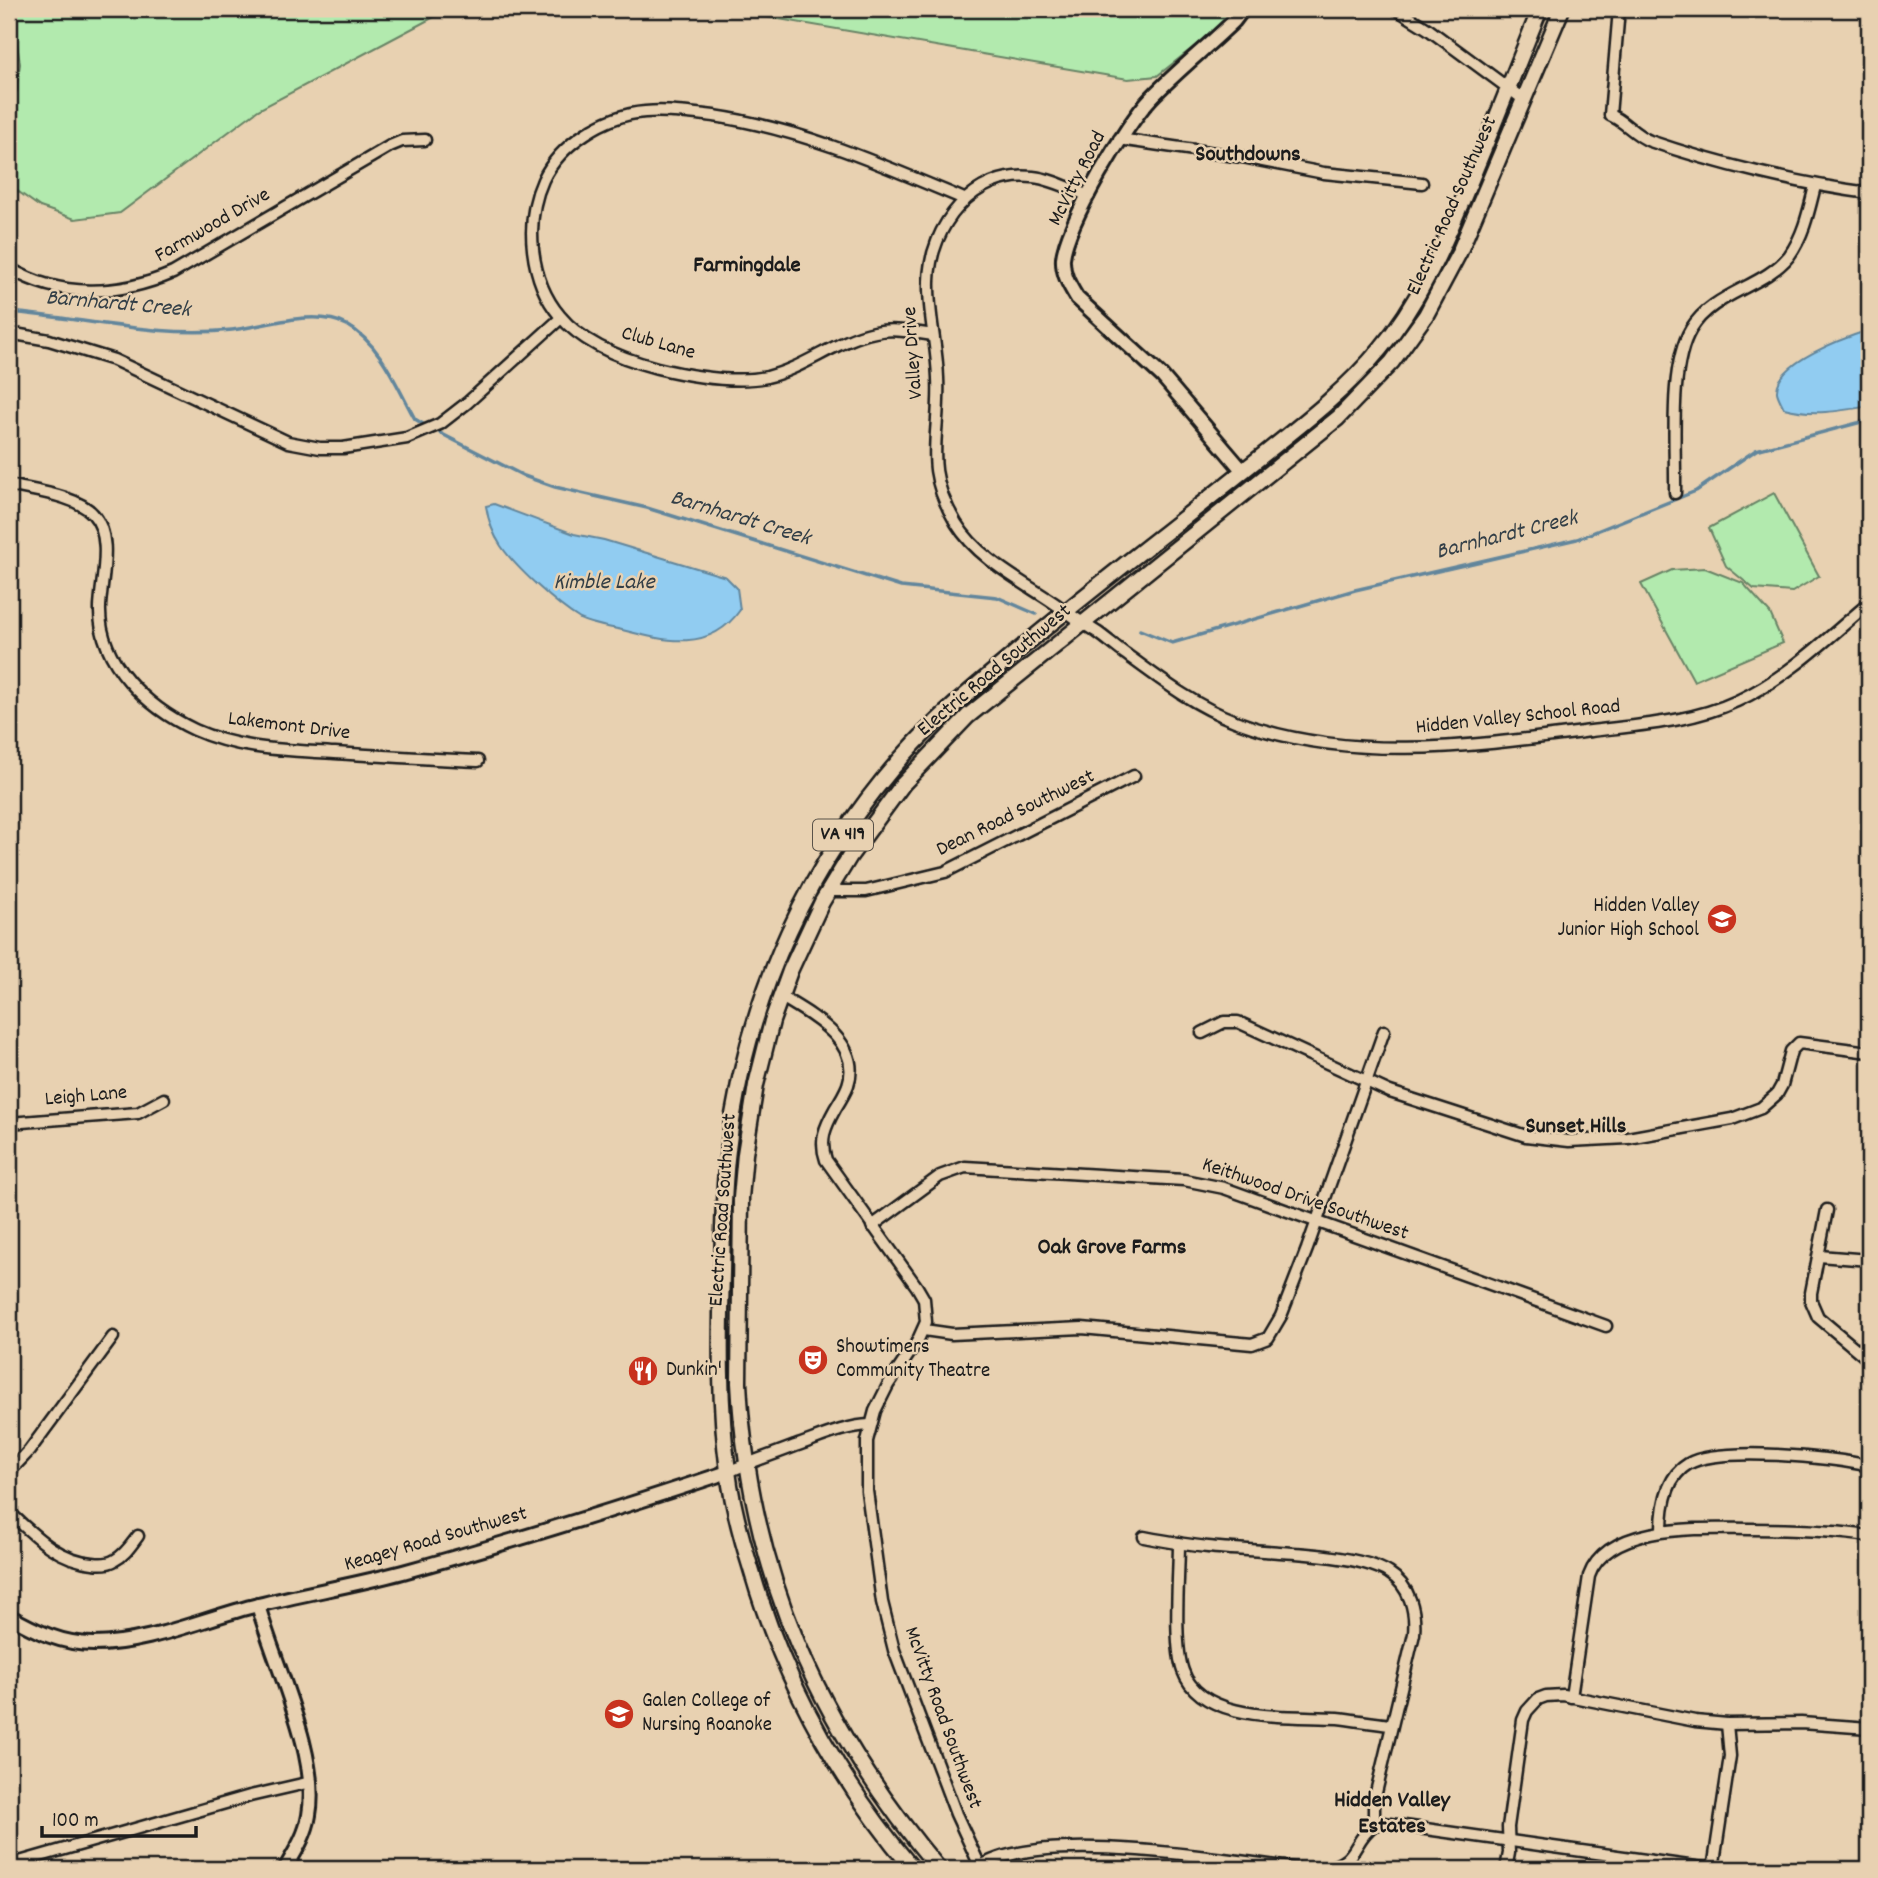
<svg xmlns="http://www.w3.org/2000/svg" width="1878" height="1878" font-family="Dekko,sans-serif">
	<style>
		.green { fill: #b2eaae; stroke: #678365; stroke-width: 2 }
		.water { fill: #91ccf1; stroke: #62869c; stroke-width: 2 }
		.lines { fill: none; stroke-linecap: round; stroke-linejoin: round }
		.stream { stroke: #62869c; stroke-width: 3.5 }
		.minor-casing { stroke: #1c1c1c; stroke-width: 15 }
		.tertiary-casing { stroke: #1c1c1c; stroke-width: 18 }
		.primary-casing { stroke: #1c1c1c; stroke-width: 19 }
		.minor { stroke: #e8d1b1; stroke-width: 10 }
		.tertiary { stroke: #e8d1b1; stroke-width: 12 }
		.primary { stroke: #e8d1b1; stroke-width: 14 }
		.labels { text-anchor: middle; dominant-baseline: central; stroke-width: 5; stroke-linejoin: round; paint-order: stroke }
		.shield { fill: #e8d1b1; stroke: #595249; stroke-width: 2 }
		.shield-label { font-size: 19px; font-weight: bold; fill: #1c1c1c }
		.street-label { font-size: 21px; fill: #1c1c1c; stroke: #e8d1b1 }
		.poi-label { font-size: 21px; fill: #1c1c1c; stroke: #e8d1b1; text-anchor: start }
		.neighbourhood-label { font-size: 23px; font-weight: bold; fill: #1c1c1c; stroke: #e8d1b1 }
		.water-label { font-size: 23px; font-style: italic; fill: #333f47; stroke: #e8d1b1 }
	</style>
	<rect width="100%" height="100%" fill="#e8d1b1"/>
	<filter id="ink" filterUnits="userSpaceOnUse"><feTurbulence type="fractalNoise" baseFrequency=".0143" numOctaves="2"/><feDisplacementMap in="SourceGraphic" scale="14" xChannelSelector="R" yChannelSelector="G"/><feConvolveMatrix kernelMatrix="1 2 1 2 8 2 1 2 1" color-interpolation-filters="sRGB"/></filter>
	<g filter="url(#ink)">
		<g class="green">
			<path d="M 12,9 L 449,9 L 258,110 L 120,213 L 75,219 L 40,207 L 9,185 L 9,136 L 20,64 Z"/>
			<path d="M 720,9 L 1231,9 L 1220,26 L 1157,76 L 1128,79 Z"/>
			<path d="M 1774,493 L 1819,576 L 1792,592 L 1754,589 L 1726,566 L 1709,528 Z"/>
			<path d="M 1705,568 L 1743,583 L 1770,613 L 1783,643 L 1694,681 L 1641,584 L 1672,570 Z"/>
		</g>
		<g class="water">
			<path d="M 1869,330 L 1869,406 C 1840,411 1813,416 1784,408 C 1782,404 1778,397 1777,392 C 1775,362 1847,337 1869,330 Z"/>
			<path d="M 494,504 L 574,534 L 604,540 L 726,577 L 737,588 L 740,610 C 710,653 665,641 622,630 C 609,627 592,625 580,619 C 557,605 516,568 501,546 C 493,534 488,519 486,506 Z"/>
		</g>
		<g class="lines">
			<g class="stream">
				<path d="M 9,312 C 83,318 157,338 232,330 C 266,326 315,308 347,325 C 381,344 397,387 415,419 L 423,424"/>
				<path d="M 440,433 L 524,476 L 555,487 L 647,508 L 901,587 L 997,597 L 1036,614"/>
				<path d="M 1140,630 L 1172,643 L 1355,590 L 1577,539 L 1696,491 L 1756,450 L 1869,420"/>
			</g>
			<g class="minor-casing">
				<g id="minor">
					<path d="M 1396,9 L 1428,29 L 1523,99"/>
					<path d="M 1619,9 L 1610,115 C 1625,121 1634,135 1650,141 C 1717,164 1799,184 1869,193"/>
					<path d="M 1119,139 L 1242,157 L 1324,173 L 1422,183"/>
					<path d="M 1089,196 C 1071,189 1052,179 1033,177 C 974,170 930,226 929,281 C 928,314 937,345 938,378 C 941,437 921,465 956,523 C 978,559 1020,580 1054,603 C 1069,613 1081,623 1097,632 C 1107,639 1117,648 1127,655 C 1161,680 1195,706 1235,721 C 1349,764 1474,746 1591,731 C 1640,725 1692,722 1737,701 C 1786,679 1829,637 1869,603"/>
					<path d="M 9,268 C 60,299 119,296 173,273 L 390,146 L 402,141 L 425,140"/>
					<path d="M 9,333 L 49,340 L 114,360 L 288,442 L 320,448 L 343,448 L 407,438 L 440,424 L 467,403 L 561,318"/>
					<path d="M 933,335 C 914,332 893,328 875,332 C 836,340 805,368 767,377 C 733,384 690,376 657,368 C 623,359 583,344 560,316 C 530,281 524,222 543,180 C 560,144 605,115 645,112 C 667,110 691,113 714,116 C 802,129 883,165 964,199"/>
					<path d="M 9,485 C 33,491 76,495 93,514 C 114,537 101,579 100,607 C 98,663 148,708 195,730 C 239,750 288,750 335,753 C 383,756 431,759 478,761"/>
					<path d="M 1675,493 C 1676,448 1668,367 1691,329 C 1713,292 1763,288 1789,256 C 1804,235 1809,210 1815,186"/>
					<path d="M 829,891 L 866,891 L 945,872 L 1134,776"/>
					<path d="M 780,996 C 809,1014 863,1041 848,1085 C 845,1093 840,1101 835,1109 C 825,1127 819,1140 826,1160 L 917,1287 L 924,1299 L 926,1322 L 917,1342 L 888,1385 L 875,1411 L 867,1441 L 867,1491 L 882,1602 L 894,1650 L 956,1814 L 980,1866"/>
					<path d="M 1202,1033 L 1224,1022 L 1238,1022 L 1390,1092 L 1526,1136 L 1569,1141 L 1628,1138 L 1732,1119 L 1761,1108 L 1777,1094 L 1782,1085 L 1791,1051 L 1799,1043 L 1869,1052"/>
					<path d="M 9,1123 L 138,1113 L 164,1099"/>
					<path d="M 1827,1210 L 1811,1293 L 1811,1301 L 1818,1317 L 1869,1360"/>
					<path d="M 872,1226 L 940,1176 L 965,1167 L 1184,1180 L 1224,1188 L 1606,1326"/>
					<path d="M 1819,1256 L 1869,1260"/>
					<path d="M 924,1330 L 952,1334 L 1082,1328 L 1252,1344 L 1268,1338 L 1281,1316 L 1307,1249 L 1384,1031"/>
					<path d="M 9,1472 L 29,1451 L 113,1337"/>
					<path d="M 728,1472 C 750,1462 772,1455 795,1446 C 819,1438 844,1426 870,1425"/>
					<path d="M 9,1512 C 34,1535 57,1560 93,1563 C 100,1564 109,1564 115,1560 C 125,1555 131,1545 138,1536"/>
					<path d="M 1662,1531 C 1662,1508 1666,1477 1688,1464 C 1718,1446 1834,1457 1869,1466"/>
					<path d="M 1144,1537 C 1165,1541 1186,1545 1208,1547 C 1251,1552 1356,1551 1389,1573 C 1410,1586 1416,1611 1414,1634 L 1374,1801 L 1374,1825"/>
					<path d="M 1179,1543 C 1179,1575 1173,1644 1183,1671 C 1202,1724 1293,1715 1338,1718 C 1355,1720 1373,1723 1391,1725"/>
					<path d="M 1571,1697 L 1589,1576 C 1608,1522 1705,1529 1750,1529 C 1790,1529 1830,1530 1869,1536"/>
					<path d="M 1374,1825 L 1383,1823 L 1710,1869"/>
					<path d="M 9,1865 L 250,1796 L 311,1782"/>
					<path d="M 977,1869 C 1035,1826 1226,1860 1299,1869"/>
					<path d="M 1323,1869 C 1360,1862 1351,1842 1374,1825"/>
					<path d="M 1506,1869 L 1509,1853 L 1508,1827 L 1523,1720 L 1527,1711 L 1538,1699 L 1546,1696 L 1563,1695 L 1695,1721 L 1727,1724 L 1801,1723 L 1869,1728"/>
					<path d="M 1713,1869 L 1730,1756 L 1727,1724"/>
				</g>
			</g>
			<g class="tertiary-casing">
				<g id="tertiary">
					<path d="M 1243,9 L 1234,21 C 1207,47 1177,71 1151,98 C 1126,124 1067,223 1063,258 C 1062,273 1069,285 1077,298 L 1162,376 L 1243,471"/>
					<path d="M 9,80 L 9,89"/>
					<path d="M 258,1605 C 274,1664 320,1755 309,1815 C 306,1835 295,1852 285,1869"/>
					<path d="M 9,1616 C 35,1631 62,1644 93,1644 C 149,1644 204,1618 258,1605 C 306,1593 355,1585 403,1572 C 512,1542 620,1508 728,1472"/>
				</g>
			</g>
			<g class="primary-casing">
				<g id="primary">
					<path d="M 913,1869 C 839,1781 783,1680 751,1569 C 741,1537 732,1504 728,1471 C 719,1405 720,1338 722,1272 C 723,1231 723,1190 728,1150 C 746,998 810,855 915,743 C 945,711 980,683 1014,654 C 1090,590 1170,530 1248,467 C 1294,430 1342,395 1380,349 C 1419,303 1442,249 1465,194 C 1491,133 1515,70 1540,9"/>
					<path d="M 939,1869 C 818,1725 749,1572 739,1383 L 741,1198 L 745,1154 L 756,1085 L 772,1021 L 790,971 L 822,902 L 850,856 L 903,784 L 968,716 L 1338,418 L 1392,362 L 1426,315 L 1459,253 L 1562,9"/>
				</g>
			</g>
			<use href="#minor" class="minor"/>
			<use href="#tertiary" class="tertiary"/>
			<use href="#primary" class="primary"/>
		</g>
	</g>
	<defs>
		<g id="school-disc" transform="scale(1.575)"><circle r="9.5" fill="#c8321e" stroke="#e8d1b1"/><path d="M0-5L7-2L0 1L-7-2ZM-4 1L0 2.5L4 1V4Q0 6-4 4Z" fill="#fff"/></g>
		<g id="theatre-disc" transform="scale(1.575)"><circle r="9.5" fill="#c8321e" stroke="#e8d1b1"/><path d="M-5-5.5Q0-4 5-5.5V0Q5 5 0 6Q-5 5-5 0ZM-3.3-2.5H-1v1.5H-3.3ZM1-2.5H3.3v1.5H1ZM-2.8 1Q0 5.5 2.8 1Z" fill="#fff"/></g>
		<g id="restaurant-disc" transform="scale(1.575)"><circle r="9.5" fill="#c8321e" stroke="#e8d1b1"/><path d="M-5-6h1v4h1v-4h1v4h1v-4h1v5L-1.5 .5V6h-2V.5L-5-1ZM5-6V6H3V1.5H1.5Q1.5-4 5-6Z" fill="#fff"/></g>
		<g id="university-disc" transform="scale(1.575)"><circle r="9.5" fill="#c8321e" stroke="#e8d1b1"/><path d="M0-5L7-2L0 1L-7-2ZM-4 1L0 2.5L4 1V4Q0 6-4 4Z" fill="#fff"/></g>
	</defs>
	<g fill-rule="evenodd">
		<use href="#school-disc" x="1722" y="919"/>
		<use href="#theatre-disc" x="813" y="1360"/>
		<use href="#restaurant-disc" x="643" y="1371"/>
		<use href="#university-disc" x="619" y="1714"/>
	</g>
	<g class="labels">
		<rect class="shield" x="813" y="819.5" width="60" height="31" rx="5"/>
		<g class="shield-label">
			<text x="843" y="835">VA 419</text>
		</g>
		<g class="street-label">
			<text transform="translate(1078 179) rotate(-63)">McVitty Road</text>
			<text transform="translate(1453 206) rotate(-66)">Electric Road Southwest</text>
			<text transform="translate(213 226) rotate(-30)">Farmwood Drive</text>
			<text transform="translate(658 344) rotate(16)">Club Lane</text>
			<text transform="translate(914 353) rotate(-94)">Valley Drive</text>
			<text transform="translate(995 671) rotate(-40)">Electric Road Southwest</text>
			<text transform="translate(1518 718) rotate(-6)">Hidden Valley School Road</text>
			<text transform="translate(289 727) rotate(7)">Lakemont Drive</text>
			<text transform="translate(1016 814) rotate(-26)">Dean Road Southwest</text>
			<text transform="translate(86 1097) rotate(-5)">Leigh Lane</text>
			<text transform="translate(1305 1200) rotate(19)">Keithwood Drive Southwest</text>
			<text transform="translate(724 1210) rotate(-86)">Electric Road Southwest</text>
			<text transform="translate(436 1540) rotate(-16)">Keagey Road Southwest</text>
			<text transform="translate(942 1718) rotate(70)">McVitty Road Southwest</text>
		</g>
		<g class="poi-label">
			<text x="1699" y="907" text-anchor="end">Hidden Valley<tspan x="1699" dy="24">Junior High School</tspan></text>
			<text x="836" y="1348">Showtimers<tspan x="836" dy="24">Community Theatre</tspan></text>
			<text x="666" y="1371">Dunkin'</text>
			<text x="642" y="1702">Galen College of<tspan x="642" dy="24">Nursing Roanoke</tspan></text>
		</g>
		<g class="neighbourhood-label">
			<text x="1248" y="155">Southdowns</text>
			<text x="747" y="266">Farmingdale</text>
			<text x="1576" y="1127">Sunset Hills</text>
			<text x="1112" y="1248">Oak Grove Farms</text>
			<text x="1392" y="1801">Hidden Valley<tspan x="1392" dy="26">Estates</tspan></text>
		</g>
		<g class="water-label">
			<text transform="translate(118 305) rotate(5)">Barnhardt Creek</text>
			<text transform="translate(740 519) rotate(17)">Barnhardt Creek</text>
			<text transform="translate(1507 536) rotate(-14)">Barnhardt Creek</text>
			<text x="604" y="583">Kimble Lake</text>
		</g>
	</g>
	<rect width="1878" height="1878" fill="none" stroke="#e8d1b1" stroke-width="35"/>
	<rect x="18" y="18" width="1843" height="1843" fill="none" stroke="#1c1c1c" stroke-width="2.5" filter="url(#ink)"/>
	<path d="M42 1826v10h154v-10" fill="none" stroke="#1c1c1c" stroke-width="3.5"/>
	<text x="52" y="1826" font-size="21" fill="#1c1c1c" stroke="#e8d1b1" stroke-width="5" paint-order="stroke">100 m</text>
</svg>
